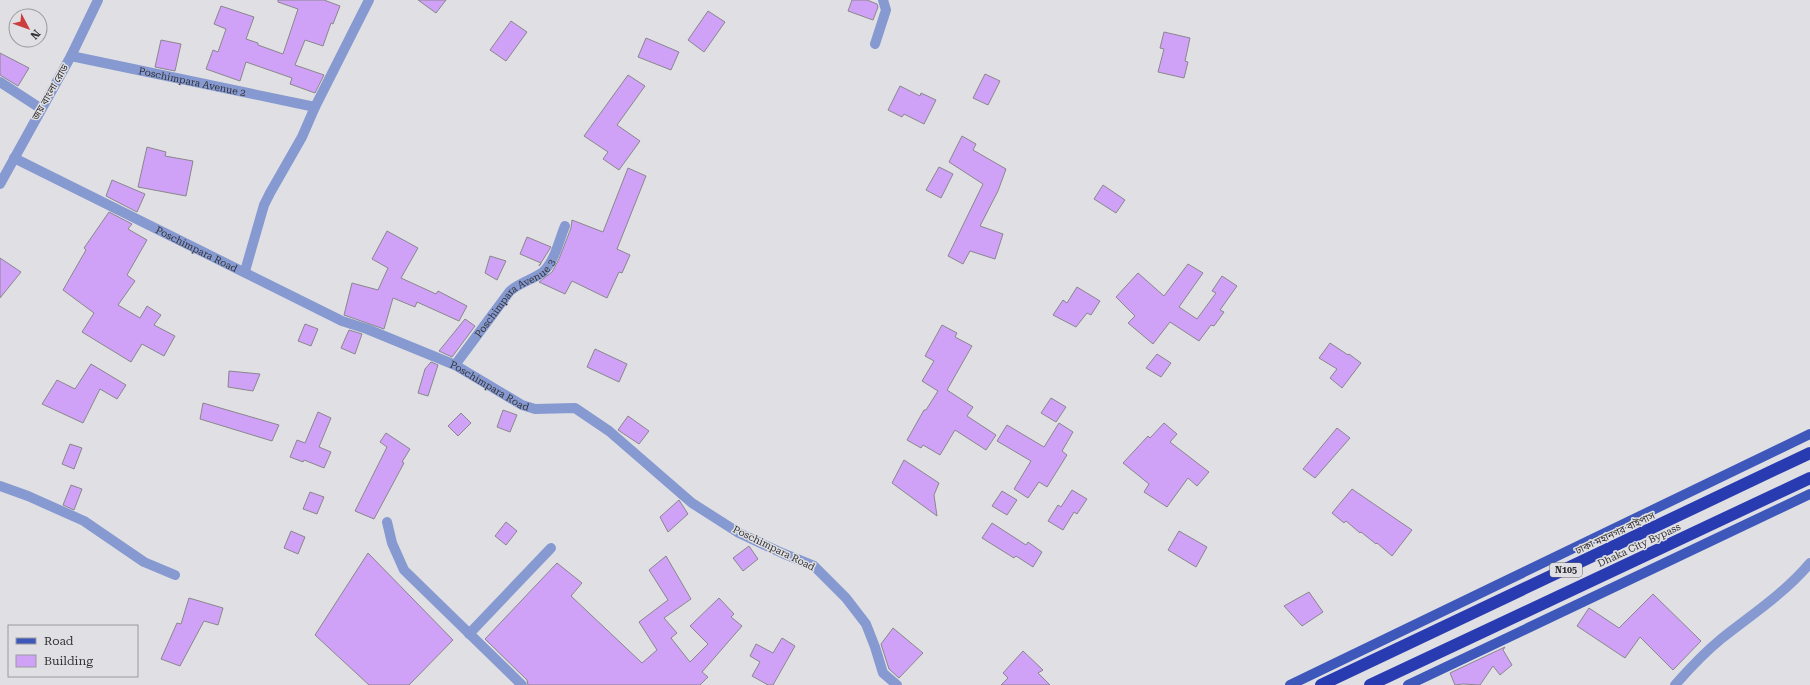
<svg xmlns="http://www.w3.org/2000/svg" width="1810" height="685" font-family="'Roboto Serif','Noto Sans Bengali',serif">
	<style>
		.building { fill: #cfa2f8; stroke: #89878b }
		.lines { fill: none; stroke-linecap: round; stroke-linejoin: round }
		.minor { stroke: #8699d0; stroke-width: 10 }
		.major { stroke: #3e57bb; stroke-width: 10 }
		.highway { stroke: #283bb1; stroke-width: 12 }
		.labels { text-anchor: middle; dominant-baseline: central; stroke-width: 3; stroke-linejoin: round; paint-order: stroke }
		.shield { fill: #e0e0e4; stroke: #666669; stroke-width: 1 }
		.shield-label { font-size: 9px; font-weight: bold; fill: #323234 }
		.street-label { font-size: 10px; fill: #323234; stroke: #e0e0e4 }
	</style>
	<rect width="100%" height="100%" fill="#e0e0e4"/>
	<g class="building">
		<path d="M 278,0 L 324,0 L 340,6 L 333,24 L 331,23 L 323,46 L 305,40 L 295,65 L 324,75 L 315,93 L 290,84 L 292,78 L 246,62 L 240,81 L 206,69 L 213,50 L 218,52 L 226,29 L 214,24 L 221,6 L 254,17 L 246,39 L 258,43 L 258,45 L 283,54 L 298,9 L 278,2 Z"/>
		<path d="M 418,0 L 446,0 L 436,13 Z"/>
		<path d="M 852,0 L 867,0 L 877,4 L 878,7 L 873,20 L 848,11 Z"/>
		<path d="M 708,11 L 725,22 L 704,52 L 688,40 Z"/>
		<path d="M 511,21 L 527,32 L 506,61 L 490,50 Z"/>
		<path d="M 1164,32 L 1190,38 L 1185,61 L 1188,62 L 1184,78 L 1158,72 L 1164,49 L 1160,48 Z"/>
		<path d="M 646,38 L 679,52 L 671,70 L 638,57 Z"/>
		<path d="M 161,40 L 181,44 L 175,71 L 155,67 Z"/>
		<path d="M 0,53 L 29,68 L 18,86 L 0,75 Z"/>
		<path d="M 985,74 L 1000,81 L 988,105 L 973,98 Z"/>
		<path d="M 628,75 L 645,86 L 617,125 L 640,141 L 619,170 L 603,159 L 608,152 L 584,136 Z"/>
		<path d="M 900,86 L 920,96 L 921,93 L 936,100 L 924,124 L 904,114 L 902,117 L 888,110 Z"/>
		<path d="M 962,136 L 976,144 L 973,150 L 1006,169 L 998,191 L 980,226 L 1003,234 L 995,259 L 970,251 L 963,264 L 948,256 L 983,184 L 949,162 Z"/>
		<path d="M 147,147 L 166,152 L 165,156 L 193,161 L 186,196 L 138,187 Z"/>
		<path d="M 939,167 L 953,174 L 941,198 L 926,190 Z"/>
		<path d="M 628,168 L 646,176 L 617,249 L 630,255 L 622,273 L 619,272 L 607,298 L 572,281 L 565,294 L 539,282 L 552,272 L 559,259 L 571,228 L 572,220 L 603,232 Z"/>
		<path d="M 112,180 L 145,194 L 137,212 L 106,196 Z"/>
		<path d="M 1103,185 L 1125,200 L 1116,213 L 1094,199 Z"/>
		<path d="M 109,212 L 132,224 L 128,229 L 147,240 L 127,275 L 135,281 L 118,305 L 140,318 L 147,306 L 161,315 L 154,325 L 175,336 L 164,356 L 142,344 L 131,362 L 82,332 L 94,313 L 63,290 L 86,250 L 84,248 Z"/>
		<path d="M 387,231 L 418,248 L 401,278 L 436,294 L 438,291 L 467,306 L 459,321 L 417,302 L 415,307 L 393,298 L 384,329 L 344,315 L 352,283 L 378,290 L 388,268 L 372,259 Z"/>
		<path d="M 527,237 L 551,247 L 539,266 L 541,263 L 520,254 Z"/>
		<path d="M 490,256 L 506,261 L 497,280 L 485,273 Z"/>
		<path d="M 0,258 L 21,272 L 0,298 Z"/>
		<path d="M 1188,264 L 1203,273 L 1179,307 L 1197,319 L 1216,293 L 1212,291 L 1222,276 L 1237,286 L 1220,310 L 1224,312 L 1214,326 L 1211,325 L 1199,341 L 1170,322 L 1153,344 L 1128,323 L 1135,316 L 1116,297 L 1138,273 L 1164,296 Z"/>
		<path d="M 1077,287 L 1100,301 L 1091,315 L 1087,313 L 1076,327 L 1053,315 L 1063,300 L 1067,303 Z"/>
		<path d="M 465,319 L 475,326 L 452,357 L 439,351 Z"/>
		<path d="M 305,324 L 318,329 L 311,346 L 298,341 Z"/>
		<path d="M 942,325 L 957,333 L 955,337 L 972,346 L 947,390 L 973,407 L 967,416 L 996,435 L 986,450 L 955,430 L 940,455 L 923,445 L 921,448 L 907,440 L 924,410 L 926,410 L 938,391 L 922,381 L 934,361 L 925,356 Z"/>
		<path d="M 349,330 L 362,334 L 355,354 L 341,348 Z"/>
		<path d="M 1330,343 L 1348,355 L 1349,354 L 1361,363 L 1342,388 L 1330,378 L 1337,369 L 1319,358 Z"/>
		<path d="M 595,349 L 627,364 L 619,382 L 587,367 Z"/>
		<path d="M 1157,354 L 1171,363 L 1161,377 L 1146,368 Z"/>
		<path d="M 431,362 L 438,365 L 428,396 L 418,393 L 425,369 Z"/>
		<path d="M 91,364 L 126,385 L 117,399 L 100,389 L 83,423 L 42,404 L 57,380 L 75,389 Z"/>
		<path d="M 229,371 L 260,374 L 253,391 L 228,387 Z"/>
		<path d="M 1051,398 L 1066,407 L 1056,422 L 1041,413 Z"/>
		<path d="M 203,403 L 279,425 L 272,441 L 200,419 Z"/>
		<path d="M 503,410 L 517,415 L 510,432 L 497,427 Z"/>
		<path d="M 318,412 L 331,418 L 319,447 L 331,452 L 324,468 L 304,460 L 303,462 L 290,457 L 297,440 L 305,443 Z"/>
		<path d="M 461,413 L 471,423 L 458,436 L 448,426 Z"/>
		<path d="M 628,416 L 649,431 L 639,444 L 618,430 Z"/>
		<path d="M 1059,423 L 1073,432 L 1062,451 L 1067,455 L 1047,487 L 1039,482 L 1028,498 L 1014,489 L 1031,461 L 997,441 L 1007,425 L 1044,447 Z"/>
		<path d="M 1164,423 L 1177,434 L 1170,442 L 1209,472 L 1197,486 L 1188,478 L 1167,507 L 1144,492 L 1149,484 L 1123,463 L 1148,436 L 1150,438 Z"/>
		<path d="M 1337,428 L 1350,438 L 1315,478 L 1303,469 Z"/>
		<path d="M 386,433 L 410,449 L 402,462 L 404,463 L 374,519 L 355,511 L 387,447 L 380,442 Z"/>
		<path d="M 70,444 L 82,448 L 74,469 L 62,464 Z"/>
		<path d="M 904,460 L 939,483 L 934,495 L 937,516 L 892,483 Z"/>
		<path d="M 71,485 L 82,489 L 74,510 L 63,505 Z"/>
		<path d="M 1352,489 L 1412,530 L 1392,556 L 1377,543 L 1376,544 L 1361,532 L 1360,533 L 1346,521 L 1344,523 L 1332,513 Z"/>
		<path d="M 1072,490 L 1087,499 L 1077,514 L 1074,512 L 1063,530 L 1048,521 L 1058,505 L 1061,507 Z"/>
		<path d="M 1002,491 L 1017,500 L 1007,515 L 992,506 Z"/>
		<path d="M 310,492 L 324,497 L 317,514 L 303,509 Z"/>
		<path d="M 679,500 L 688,514 L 668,532 L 660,517 Z"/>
		<path d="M 506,522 L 517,531 L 506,545 L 495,536 Z"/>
		<path d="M 992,523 L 1026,545 L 1028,542 L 1042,552 L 1033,567 L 1016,556 L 1014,558 L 982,538 Z"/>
		<path d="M 291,531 L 305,537 L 298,554 L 284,548 Z"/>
		<path d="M 1179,531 L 1207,547 L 1196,567 L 1168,550 Z"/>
		<path d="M 749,546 L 758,559 L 743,571 L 733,558 Z"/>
		<path d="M 368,553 L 453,640 L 409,685 L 369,685 L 315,635 Z"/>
		<path d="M 666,556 L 691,599 L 664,618 L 677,633 L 671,638 L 690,662 L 708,644 L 690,626 L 719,598 L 734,614 L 731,617 L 742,626 L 702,672 L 708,677 L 700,685 L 528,685 L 527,680 L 485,639 L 557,563 L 582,583 L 571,596 L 642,663 L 657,650 L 639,622 L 668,600 L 649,570 Z"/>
		<path d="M 1309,592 L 1323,612 L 1302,626 L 1284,606 Z"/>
		<path d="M 1653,594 L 1701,641 L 1673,670 L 1640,637 L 1625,658 L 1577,626 L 1589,608 L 1619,628 Z"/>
		<path d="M 189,598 L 223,608 L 218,625 L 204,621 L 180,666 L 161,659 L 177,623 L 181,624 Z"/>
		<path d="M 893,628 L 923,653 L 899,678 L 889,669 L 881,644 Z"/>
		<path d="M 782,638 L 795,646 L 773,685 L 768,685 L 752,676 L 760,662 L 750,656 L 756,644 L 773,653 Z"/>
		<path d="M 1505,647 L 1503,650 L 1512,665 L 1500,675 L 1493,666 L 1480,685 L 1463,684 L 1455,685 L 1450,673 Z"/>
		<path d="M 1023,651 L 1043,670 L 1038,673 L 1050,685 L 1001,685 L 1008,678 L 1003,673 Z"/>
	</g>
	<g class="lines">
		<g class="minor">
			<path d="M 875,44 L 886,10 L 883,0"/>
			<path id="s1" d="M 71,56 L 315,107"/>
			<path d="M 0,82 L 40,108"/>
			<path id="s2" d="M 14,158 L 342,321 L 367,329 L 455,365 L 522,405 L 535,409 L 575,408 L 609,431 L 692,503 L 739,533 L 782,553 L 814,566 L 846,598 L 866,624 L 875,647 L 883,673 L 897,685"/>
			<path d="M 0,184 L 71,56 L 98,0"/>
			<path d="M 245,271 L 264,205 L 270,193 L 302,137 L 315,107 L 369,0"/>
			<path id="s3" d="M 455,365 L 510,291 C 521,282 534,279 543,272 C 555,261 559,240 565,226"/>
			<path d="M 0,486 L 28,496 L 84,521 L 144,562 L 175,575"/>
			<path d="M 387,522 L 392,543 L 404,570 L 522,685"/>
			<path d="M 469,634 L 551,548"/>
			<path d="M 1675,685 C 1689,669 1704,653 1721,639 C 1751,615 1785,593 1810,563"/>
		</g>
		<g class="major">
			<path d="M 1290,685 L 1810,434"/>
			<path d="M 1408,685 L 1810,494"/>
		</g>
		<g class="highway">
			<path d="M 1321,685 L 1810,453"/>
			<path d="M 1370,685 L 1810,478"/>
		</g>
	</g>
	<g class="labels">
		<rect class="shield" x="1550" y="563" width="32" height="14" rx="3"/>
		<g class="shield-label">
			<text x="1566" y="570">N105</text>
		</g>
		<g class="street-label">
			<text stroke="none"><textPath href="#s1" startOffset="124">Poschimpara Avenue 2</textPath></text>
			<text transform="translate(50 92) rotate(-60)">জয় বাংলা রোড</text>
			<text stroke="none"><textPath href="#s2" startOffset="204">Poschimpara Road</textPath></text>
			<text stroke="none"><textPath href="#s3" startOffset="91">Poschimpara Avenue 3</textPath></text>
			<text stroke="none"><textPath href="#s2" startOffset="528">Poschimpara Road</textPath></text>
			<text transform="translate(1615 533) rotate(-25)">ঢাকা মহানগর বাইপাস</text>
			<text transform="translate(1639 545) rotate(-25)">Dhaka City Bypass</text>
			<text transform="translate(774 548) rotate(26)">Poschimpara Road</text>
		</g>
	</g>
	<rect x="8" y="625" width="130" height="52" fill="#e0e0e4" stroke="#9a9a9e"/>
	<rect x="16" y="638" width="20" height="6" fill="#3e57bb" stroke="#9a9a9e"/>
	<text x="44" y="645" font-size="12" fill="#323234">Road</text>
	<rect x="16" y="655" width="20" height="12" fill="#cfa2f8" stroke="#9a9a9e"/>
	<text x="44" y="665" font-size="12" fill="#323234">Building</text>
	<g transform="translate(28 28) rotate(131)"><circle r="19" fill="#e0e0e4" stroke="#9a9a9e"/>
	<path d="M0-3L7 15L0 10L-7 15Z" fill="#cc3e3d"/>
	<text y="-6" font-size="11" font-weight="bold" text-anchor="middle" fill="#323234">N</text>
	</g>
</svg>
